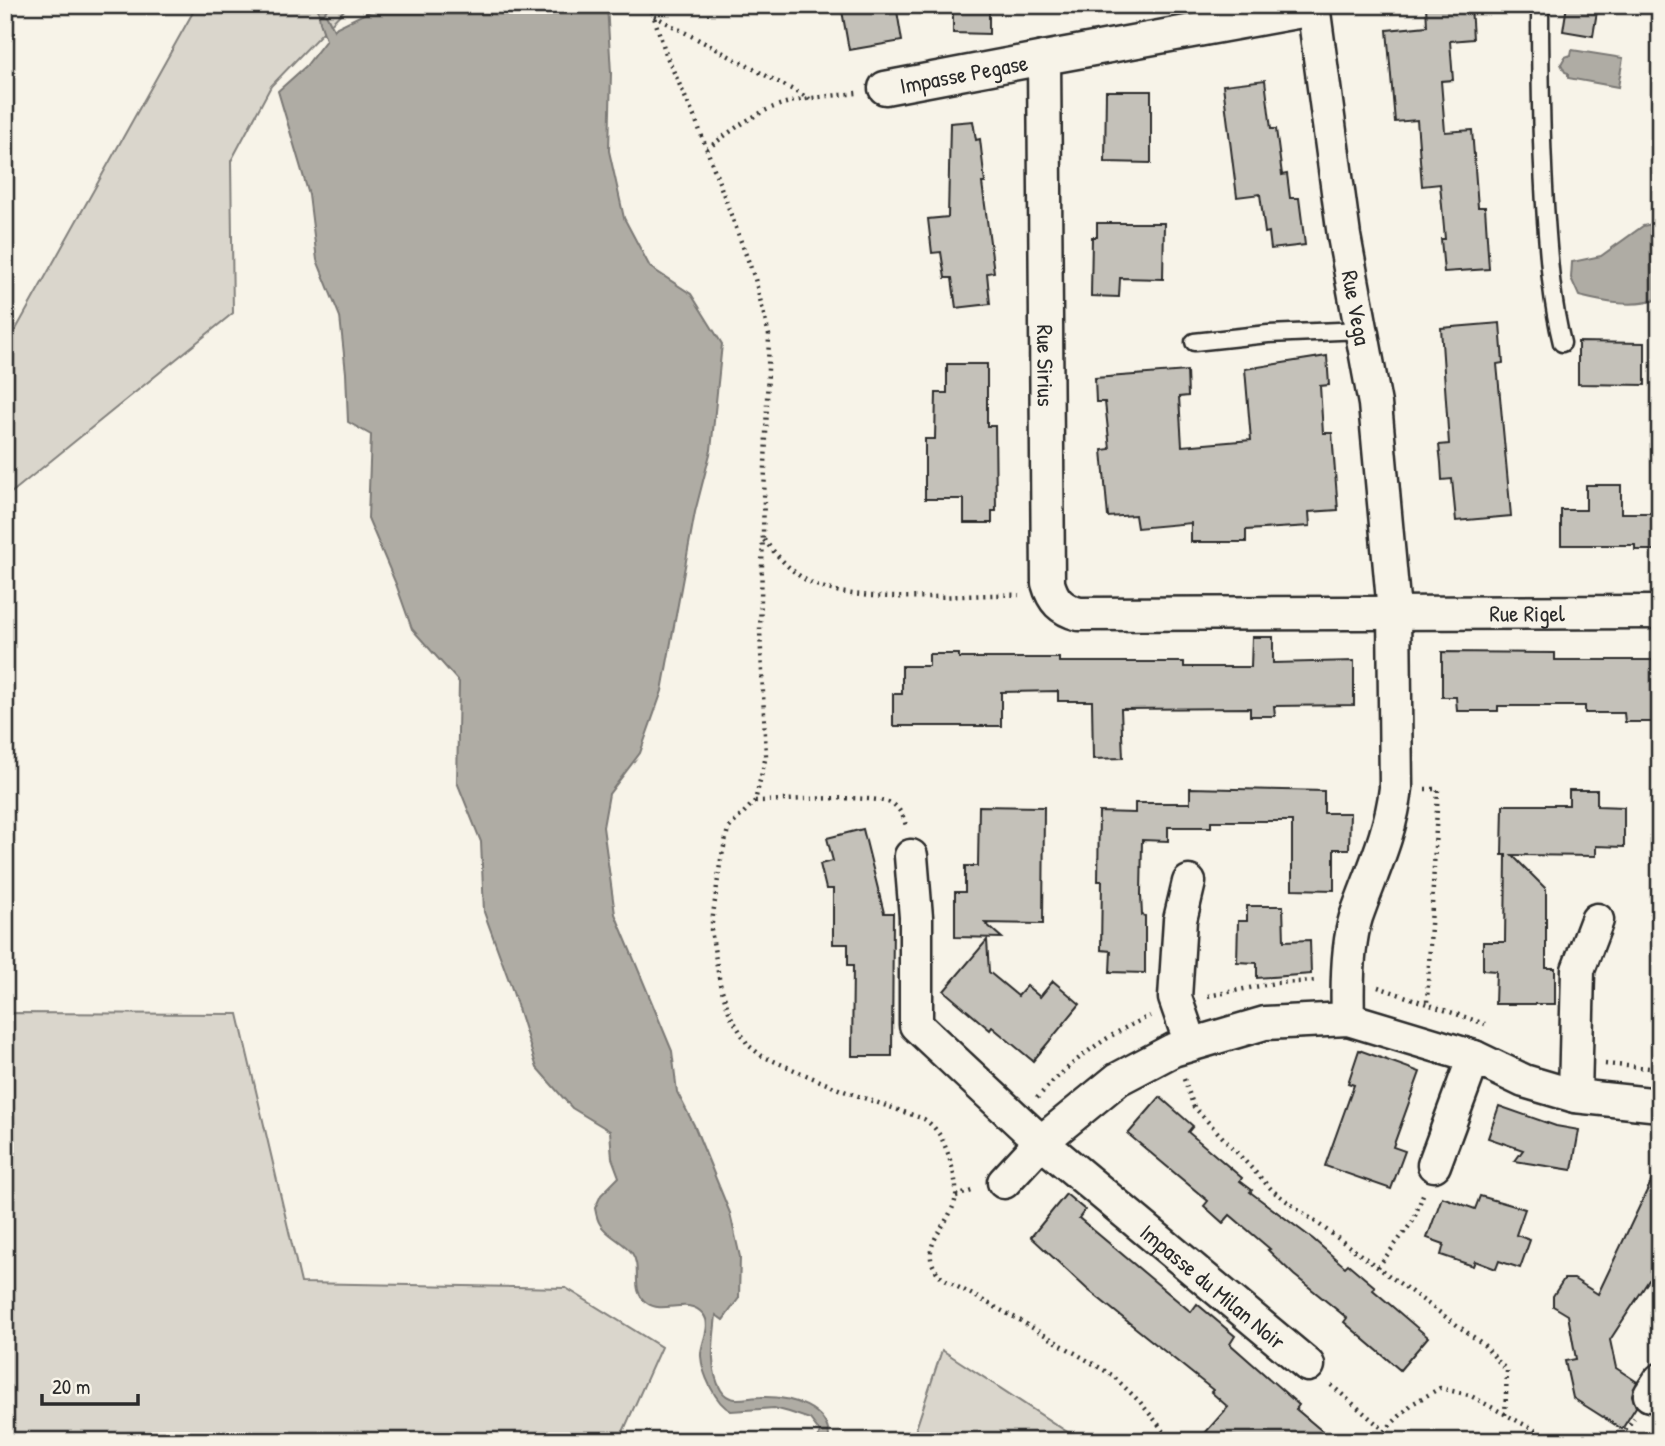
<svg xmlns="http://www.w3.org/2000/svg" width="1665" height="1446" font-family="'Patrick Hand',sans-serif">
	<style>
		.green { fill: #dad6cc; stroke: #82807c; stroke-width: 2 }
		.water { fill: #afaca4; stroke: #7a7874; stroke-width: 2 }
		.building { fill: #c4c1b9; stroke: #2b2b2b; stroke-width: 2 }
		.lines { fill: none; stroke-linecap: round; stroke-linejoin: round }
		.lane-casing { stroke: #2b2b2b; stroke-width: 21 }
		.street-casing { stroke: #2b2b2b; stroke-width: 37 }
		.path { stroke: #2b2b2b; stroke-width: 4.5; stroke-dasharray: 2 5; stroke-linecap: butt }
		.lane { stroke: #f7f3e8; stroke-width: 16 }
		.street { stroke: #f7f3e8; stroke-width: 32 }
		.labels { text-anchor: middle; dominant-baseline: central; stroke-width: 7; stroke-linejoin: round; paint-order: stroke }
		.street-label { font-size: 23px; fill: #2b2b2b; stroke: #f7f3e8 }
	</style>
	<rect width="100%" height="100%" fill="#f7f3e8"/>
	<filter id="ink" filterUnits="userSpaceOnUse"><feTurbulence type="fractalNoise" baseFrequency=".0143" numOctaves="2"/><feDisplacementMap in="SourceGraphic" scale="14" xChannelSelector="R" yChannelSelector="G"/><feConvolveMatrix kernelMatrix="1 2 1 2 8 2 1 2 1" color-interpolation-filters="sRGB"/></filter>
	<g filter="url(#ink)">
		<g class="green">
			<path d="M 197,5 L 349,5 L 271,86 L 231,161 L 233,313 L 5,498 L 5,349 Z"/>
			<path d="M 5,1013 L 238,1014 L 301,1283 L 566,1288 L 661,1347 L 619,1441 L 5,1441 Z"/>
			<path d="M 942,1350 L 1081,1441 L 912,1441 Z"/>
		</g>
		<g class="water">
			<path d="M 320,5 L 330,5 L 325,12 L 334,30 L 337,27 L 382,5 L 607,5 L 611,73 L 609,151 L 624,218 L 650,267 L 691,294 L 722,344 L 711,450 L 695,512 L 662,691 L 640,753 L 609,794 L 603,827 L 615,914 L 672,1051 L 677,1092 L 694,1125 L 730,1213 L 740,1257 L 739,1298 L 723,1320 L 716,1315 C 714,1337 708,1369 721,1390 C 730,1405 747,1397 761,1397 C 789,1396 831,1407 829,1441 L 817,1441 L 820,1432 L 810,1419 L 789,1412 L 774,1408 L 731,1411 C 715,1403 702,1373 701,1356 C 700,1343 713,1326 703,1314 C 689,1296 663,1315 647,1303 C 629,1290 643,1269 632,1253 C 624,1242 607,1236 600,1224 C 597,1220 596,1213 595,1208 L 601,1195 L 619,1177 L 612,1158 L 610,1131 L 572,1108 L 537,1068 L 511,986 L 484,912 L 481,842 L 457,782 L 459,682 L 412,629 L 396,584 L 368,518 L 371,435 L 348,422 L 346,373 L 340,317 L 317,260 L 309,195 L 278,91 L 306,66 L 326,40 L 320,22 L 318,8 Z"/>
			<path d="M 1572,50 L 1623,58 L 1618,87 L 1568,78 L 1568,73 L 1565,72 L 1561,64 L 1565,57 L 1571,55 Z"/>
			<path d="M 1657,223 L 1660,225 L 1660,298 C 1636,309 1603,302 1579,296 L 1571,278 L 1572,262 L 1601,256 L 1643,226 Z"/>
		</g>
		<g class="building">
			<path d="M 841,5 L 896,5 L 902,41 L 849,50 Z"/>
			<path d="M 953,5 L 989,5 L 989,34 L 953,33 Z"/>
			<path d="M 1426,5 L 1471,5 L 1473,39 L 1450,41 L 1453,80 L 1441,81 L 1445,132 L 1472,130 L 1478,207 L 1485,207 L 1489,269 L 1444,272 L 1441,239 L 1445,239 L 1440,184 L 1422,186 L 1417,120 L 1395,122 L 1387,30 L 1427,26 Z"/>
			<path d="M 1567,5 L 1598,5 L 1593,36 L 1563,31 Z"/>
			<path d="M 1265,80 L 1271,129 L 1276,129 L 1282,175 L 1287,174 L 1290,198 L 1299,198 L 1305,245 L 1271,249 L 1269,232 L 1265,233 L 1260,194 L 1237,197 L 1223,85 Z"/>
			<path d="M 1106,91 L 1151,91 L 1151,163 L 1105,162 Z"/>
			<path d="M 973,121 L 976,140 L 980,139 L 985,183 L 982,183 L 994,272 L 987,273 L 990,304 L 956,308 L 952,278 L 945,278 L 941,252 L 932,253 L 928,219 L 948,217 L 950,123 Z"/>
			<path d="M 1097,223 L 1164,223 L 1163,279 L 1120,278 L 1119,297 L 1091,296 L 1092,237 L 1097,237 Z"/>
			<path d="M 1500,323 L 1503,363 L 1497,364 L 1511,516 L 1456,521 L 1452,479 L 1442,480 L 1441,463 L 1439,445 L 1449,444 L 1441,328 Z"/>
			<path d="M 1578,342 L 1645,343 L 1645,385 L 1578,384 Z"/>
			<path d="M 1327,356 L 1329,385 L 1320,386 L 1323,433 L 1332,433 L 1338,510 L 1309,512 L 1310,526 L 1246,530 L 1246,542 L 1191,542 L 1191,523 L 1137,528 L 1135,515 L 1108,517 L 1102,450 L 1110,449 L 1105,402 L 1096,402 L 1095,378 L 1187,371 L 1188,396 L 1179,397 L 1182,446 L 1251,440 L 1245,369 Z"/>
			<path d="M 947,364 L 987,364 L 987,426 L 995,426 L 996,511 L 992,511 L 992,523 L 964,523 L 964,499 L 925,499 L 925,439 L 935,439 L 936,393 L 947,393 Z"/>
			<path d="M 1586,485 L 1621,485 L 1621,513 L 1660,513 L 1660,550 L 1635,550 L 1635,545 L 1561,545 L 1561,510 L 1586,510 Z"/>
			<path d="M 1252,637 L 1273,637 L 1273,663 L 1354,661 L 1354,705 L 1274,706 L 1275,716 L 1250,716 L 1250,708 L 1121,709 L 1123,758 L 1093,759 L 1092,701 L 1058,701 L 1058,691 L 1001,692 L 1001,726 L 893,726 L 893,694 L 902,694 L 902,666 L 929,666 L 929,654 L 959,654 L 959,658 L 1059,658 L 1059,662 L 1184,662 L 1184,667 L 1251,667 Z"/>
			<path d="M 1442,652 L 1555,653 L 1555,660 L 1660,660 L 1660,722 L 1625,722 L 1624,713 L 1585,713 L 1585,706 L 1498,706 L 1498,711 L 1457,711 L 1456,697 L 1442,697 Z"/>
			<path d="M 1190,788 L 1324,791 L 1324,813 L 1350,813 L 1349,849 L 1334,849 L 1334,890 L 1292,889 L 1292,821 L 1211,821 L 1211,827 L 1168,827 L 1168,841 L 1142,840 L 1141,895 L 1142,915 L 1145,916 L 1145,973 L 1110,972 L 1111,951 L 1101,950 L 1102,881 L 1098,881 L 1099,812 L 1135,813 L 1135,803 L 1190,803 Z"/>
			<path d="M 1569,790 L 1597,790 L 1597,806 L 1624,807 L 1624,847 L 1596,846 L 1596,856 L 1512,855 L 1546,889 L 1546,968 L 1555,968 L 1555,1004 L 1495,1004 L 1496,971 L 1483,970 L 1483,942 L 1505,942 L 1506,855 L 1502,855 L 1503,805 L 1569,805 Z"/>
			<path d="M 979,806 L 1044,807 L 1043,924 L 985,923 L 1002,938 L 955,937 L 955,892 L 965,892 L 965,866 L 978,866 Z"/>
			<path d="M 863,829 L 884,913 L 893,913 L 892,1056 L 852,1056 L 853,965 L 848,965 L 848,944 L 833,944 L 833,889 L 826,889 L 820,864 L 833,861 L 827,838 Z"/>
			<path d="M 1247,906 L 1283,906 L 1284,941 L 1310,940 L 1311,974 L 1257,978 L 1257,963 L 1237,962 L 1238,921 L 1247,921 Z"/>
			<path d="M 987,940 L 989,972 L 1018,996 L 1027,986 L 1040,997 L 1053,981 L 1080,1004 L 1033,1061 L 992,1027 L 990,1030 L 944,991 Z"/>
			<path d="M 1359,1050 L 1420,1072 L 1393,1147 L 1405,1151 L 1391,1189 L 1325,1166 L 1354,1085 L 1348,1083 Z"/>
			<path d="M 1160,1097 L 1193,1126 L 1188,1132 L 1242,1178 L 1240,1181 L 1252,1190 L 1250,1192 L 1313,1239 L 1345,1267 L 1348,1264 L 1375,1287 L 1373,1290 L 1428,1337 L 1400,1370 L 1344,1322 L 1347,1318 L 1294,1275 L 1268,1250 L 1270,1249 L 1230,1215 L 1223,1223 L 1204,1206 L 1208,1201 L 1128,1134 Z"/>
			<path d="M 1499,1106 L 1556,1126 L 1579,1130 L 1572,1170 L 1515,1161 L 1523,1150 L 1488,1138 Z"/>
			<path d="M 1660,1163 L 1660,1285 L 1649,1280 L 1610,1340 L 1616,1368 L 1637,1382 L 1632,1395 L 1636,1407 L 1622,1429 L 1573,1398 L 1565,1361 L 1576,1359 L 1568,1315 L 1553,1306 L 1553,1296 L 1564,1279 L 1574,1279 L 1598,1294 Z"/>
			<path d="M 1066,1194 L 1085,1210 L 1079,1218 L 1191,1312 L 1197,1304 L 1235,1336 L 1230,1344 L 1299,1405 L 1296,1409 L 1334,1441 L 1271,1441 L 1205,1433 L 1228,1407 L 1211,1392 L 1213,1390 L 1087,1289 L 1031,1237 Z"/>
			<path d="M 1480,1196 L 1525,1209 L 1516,1235 L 1530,1240 L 1520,1268 L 1499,1261 L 1496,1269 L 1475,1261 L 1473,1266 L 1441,1255 L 1444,1244 L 1427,1238 L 1442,1197 L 1475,1209 Z"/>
		</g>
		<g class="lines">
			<g class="lane-casing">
				<g id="lane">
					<path d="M 1540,5 C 1540,77 1541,149 1546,220 C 1549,262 1552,303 1562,343"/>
					<path d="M 1194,342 L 1268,334 L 1363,330"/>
				</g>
			</g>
			<g class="street-casing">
				<g id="street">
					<path id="s1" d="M 1313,5 L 1344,236 L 1375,404 L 1394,612 L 1396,788 C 1391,834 1371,874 1356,917 C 1347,946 1347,989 1348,1019"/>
					<path id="s2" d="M 1313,9 L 1044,58 L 1048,583 C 1053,601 1061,609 1079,614 L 1660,612"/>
					<path id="s3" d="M 885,88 L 1044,58"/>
					<path id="s4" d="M 911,856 L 916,917 L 916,1025 L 1041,1142 L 1308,1365"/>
					<path d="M 1189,882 L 1180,920 L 1175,998 L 1191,1044"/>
					<path d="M 1575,1096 L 1578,970 L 1597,920"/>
					<path d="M 1434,1165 L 1474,1057"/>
					<path d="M 1004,1182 L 1041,1142 L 1118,1079 L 1173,1050 L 1265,1023 L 1348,1019 L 1474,1057 L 1524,1081 L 1575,1096 L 1660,1105"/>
					<path d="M 1650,1395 L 1660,1380"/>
				</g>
			</g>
			<g class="path">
				<path d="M 650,5 L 667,57 L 697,123 L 755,279 L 769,335 L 760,631 L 766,756 L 755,801 L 728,829 L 720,864 L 711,930 L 720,984 L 730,1015 L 748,1045 L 762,1056 L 841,1090 L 924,1119 C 930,1123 935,1128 939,1134 C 947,1146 958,1182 956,1196 C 951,1228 911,1247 943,1279 L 1021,1321 L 1112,1375 L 1140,1402 L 1172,1441"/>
				<path d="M 654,16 L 810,99"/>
				<path d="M 707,149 C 731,131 756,111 786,103 C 809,97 834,96 857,93"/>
				<path d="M 764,540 C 776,554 789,570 806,580 C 854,608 963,593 1019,595"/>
				<path d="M 1425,789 L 1438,789 L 1427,1003"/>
				<path d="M 755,801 C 783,801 872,793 893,804 C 900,809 905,819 906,827"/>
				<path d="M 1378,987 L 1485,1024"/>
				<path d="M 1208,996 L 1275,983 L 1317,981"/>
				<path d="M 1605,1064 L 1660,1069"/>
				<path d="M 1184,1079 L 1194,1107 L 1273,1191 L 1483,1344 L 1507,1371 L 1505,1416"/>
				<path d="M 1037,1098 C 1071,1061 1104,1036 1150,1016"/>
				<path d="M 956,1196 L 975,1190"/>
				<path d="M 1378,1267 L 1413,1221 L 1424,1192"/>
				<path d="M 1331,1385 L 1384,1430"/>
				<path d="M 1374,1441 L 1412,1404 L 1440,1388 L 1469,1395 L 1555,1441"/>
				<path d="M 1617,1441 L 1634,1418"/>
			</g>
			<use href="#lane" class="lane"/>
			<use href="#street" class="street"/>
		</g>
	</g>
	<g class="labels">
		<g class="street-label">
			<text stroke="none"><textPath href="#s3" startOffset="80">Impasse Pegase</textPath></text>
			<text stroke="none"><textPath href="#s1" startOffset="306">Rue Vega</textPath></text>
			<text stroke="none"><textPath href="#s2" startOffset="581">Rue Sirius</textPath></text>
			<text stroke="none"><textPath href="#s2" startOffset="1293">Rue Rigel</textPath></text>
			<text stroke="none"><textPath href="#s4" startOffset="565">Impasse du Milan Noir</textPath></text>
		</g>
	</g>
	<rect width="1665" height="1446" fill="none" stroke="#f7f3e8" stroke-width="28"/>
	<rect x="14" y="14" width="1637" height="1418" fill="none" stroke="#2b2b2b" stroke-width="2.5" filter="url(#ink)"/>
	<path d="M42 1394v10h96v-10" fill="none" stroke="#2b2b2b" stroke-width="3.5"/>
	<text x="52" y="1394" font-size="21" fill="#2b2b2b" stroke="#f7f3e8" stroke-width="5" paint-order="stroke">20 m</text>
</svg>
